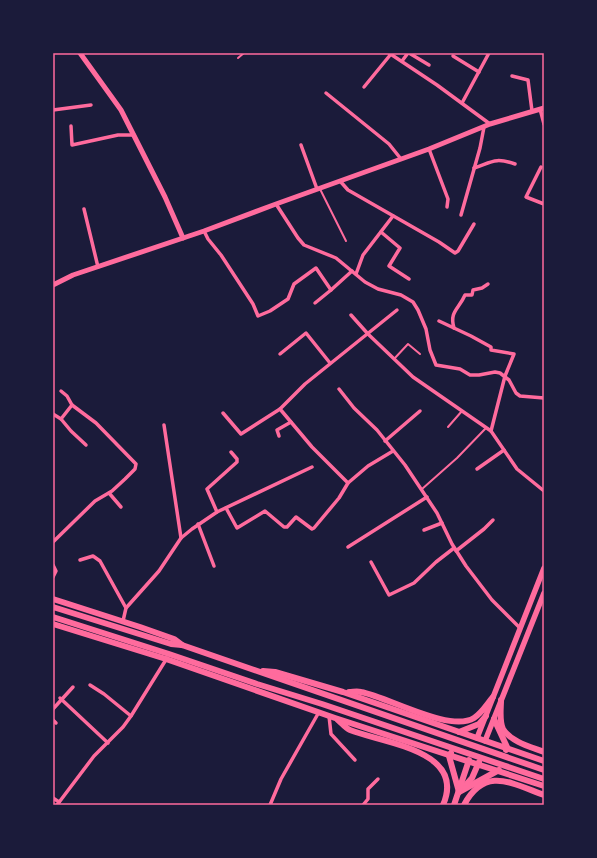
<svg xmlns="http://www.w3.org/2000/svg" width="597" height="858" font-family="'IBM Plex Sans',sans-serif">
	<style>
		.lines { fill: none; stroke-linecap: round; stroke-linejoin: round }
		.service { stroke: #ff6b9d; stroke-width: 2 }
		.minor { stroke: #ff6b9d; stroke-width: 3.5 }
		.secondary { stroke: #ff6b9d; stroke-width: 5 }
		.primary { stroke: #ff6b9d; stroke-width: 5.5 }
		.trunk { stroke: #ff6b9d; stroke-width: 6 }
		.neatline { fill: none; stroke: #ff6b9d; stroke-width: 1.5 }
	</style>
	<rect width="100%" height="100%" fill="#1b1b3a"/>
	<g class="lines">
		<g class="service">
			<path d="M 238,58 L 244,53"/>
			<path d="M 320,189 L 346,241"/>
			<path d="M 394,359 L 408,344 L 420,354"/>
			<path d="M 448,427 L 462,411"/>
			<path d="M 422,489 L 457,458 L 486,428"/>
		</g>
		<g class="minor">
			<path d="M 389,53 L 437,85 L 490,124"/>
			<path d="M 409,53 L 429,65"/>
			<path d="M 453,56 L 479,72"/>
			<path d="M 402,61 L 408,53"/>
			<path d="M 512,76 L 528,80 L 532,111"/>
			<path d="M 364,87 L 391,54"/>
			<path d="M 326,93 L 389,144 L 401,159"/>
			<path d="M 462,103 L 489,53"/>
			<path d="M 540,109 L 544,124"/>
			<path d="M 53,110 L 91,105"/>
			<path d="M 71,126 L 72,145 L 118,135 L 134,135"/>
			<path d="M 301,145 L 317,189"/>
			<path d="M 429,149 L 448,199 L 447,207"/>
			<path d="M 541,167 L 526,197 L 544,204"/>
			<path d="M 474,168 C 492,162 495,157 515,164"/>
			<path d="M 340,181 L 348,190 L 439,242 L 455,253 L 458,251 L 474,224"/>
			<path d="M 276,204 L 298,238 L 304,245 L 336,258 L 365,282 L 378,289 L 401,295 L 413,302 L 418,310 L 426,329 L 430,350 L 436,365 L 460,369 L 470,375 L 479,375 L 495,372 L 500,373 L 509,380 L 516,393 L 520,396 L 544,398"/>
			<path d="M 84,209 L 98,267"/>
			<path d="M 461,215 L 480,148 L 484,127"/>
			<path d="M 204,231 L 208,239 L 221,255 L 253,304 L 258,316 L 270,311 L 288,299 L 294,284 L 316,268 L 331,290"/>
			<path d="M 381,232 L 400,248 L 389,266 L 409,279"/>
			<path d="M 356,274 L 363,255 L 393,216"/>
			<path d="M 315,303 L 331,290 L 352,271"/>
			<path d="M 351,315 L 368,334 L 413,377 L 491,431 L 517,469 L 544,491"/>
			<path d="M 439,321 L 471,336 L 491,347 L 491,350 L 514,354 L 505,376 L 491,431"/>
			<path d="M 454,328 C 449,312 459,309 465,295 L 472,295 L 473,290 L 482,288 L 488,284"/>
			<path d="M 280,354 L 306,333 L 330,363"/>
			<path d="M 339,389 L 354,408 L 377,430 L 405,465 L 437,513 L 452,544 L 466,566 L 492,600 L 520,628"/>
			<path d="M 61,391 L 67,396 L 72,405"/>
			<path d="M 223,413 L 241,434 L 280,409"/>
			<path d="M 53,414 L 61,419 L 72,405 L 96,423 L 136,464 L 135,469 L 125,479 L 112,491 L 95,501 L 53,542"/>
			<path d="M 61,419 L 71,431 L 86,445"/>
			<path d="M 164,425 L 181,538"/>
			<path d="M 279,436 L 277,430 L 291,422"/>
			<path d="M 385,441 L 420,411"/>
			<path d="M 477,469 L 504,450"/>
			<path d="M 348,483 L 312,447 L 280,409 L 305,384 L 397,310"/>
			<path d="M 109,493 L 121,507"/>
			<path d="M 226,508 L 237,528 L 265,511 L 284,527 L 287,527 L 296,517 L 312,529 L 314,528 L 339,498 L 348,483 L 368,466 L 393,451"/>
			<path d="M 217,512 L 207,489 L 237,462 L 237,459 L 231,452"/>
			<path d="M 198,524 L 214,566"/>
			<path d="M 424,530 L 442,523"/>
			<path d="M 348,547 L 427,497"/>
			<path d="M 456,551 L 484,529 L 493,520"/>
			<path d="M 80,560 L 93,556 L 100,561 L 126,608"/>
			<path d="M 371,562 L 389,595 L 414,583 L 436,562 L 454,548"/>
			<path d="M 53,565 L 56,571 L 53,577"/>
			<path d="M 123,621 L 126,608 L 159,571 L 181,538 L 192,529 L 217,512 L 312,467"/>
			<path d="M 90,685 L 104,694 L 131,716"/>
			<path d="M 60,698 L 108,743"/>
			<path d="M 53,709 L 73,687"/>
			<path d="M 329,716 L 331,734 L 355,760"/>
			<path d="M 53,720 L 56,723"/>
			<path d="M 53,798 L 59,802"/>
			<path d="M 57,805 L 94,756 L 123,727 L 131,716 L 167,658"/>
			<path d="M 270,805 L 281,779 L 319,712"/>
			<path d="M 363,805 L 368,799 L 368,789 L 378,779"/>
		</g>
		<g class="secondary">
			<path d="M 80,53 L 121,110 L 165,197 L 183,238"/>
			<path d="M 53,285 L 73,275 L 204,231 L 276,204 L 429,149 L 490,124 L 544,108"/>
		</g>
		<g class="primary">
			<path d="M 477,738 L 544,568"/>
			<path d="M 485,741 L 544,593"/>
		</g>
		<g class="trunk">
			<path d="M 53,599 L 140,627 L 174,639 L 182,645"/>
			<path d="M 53,607 L 171,644 L 182,645 L 544,770"/>
			<path d="M 53,617 L 169,654 L 257,684 L 322,704 L 544,779"/>
			<path d="M 53,624 L 166,659 L 335,718 L 544,786"/>
			<path d="M 263,671 L 275,672 L 343,692 L 544,761"/>
			<path d="M 349,692 C 353,692 357,691 361,692 C 388,697 450,733 474,718 C 482,713 487,704 493,697"/>
			<path d="M 501,700 C 501,709 499,721 503,729 C 511,742 531,747 544,752"/>
			<path d="M 494,719 L 507,747 L 506,750"/>
			<path d="M 338,720 C 342,723 345,728 350,730 C 382,743 467,750 443,805"/>
			<path d="M 459,732 L 479,724 L 486,716"/>
			<path d="M 451,753 L 449,756 L 459,792"/>
			<path d="M 463,788 L 472,778 L 479,762"/>
			<path d="M 459,792 L 499,770"/>
			<path d="M 454,805 L 469,760"/>
			<path d="M 464,805 C 485,766 511,783 544,795"/>
		</g>
	</g>
	<rect width="597" height="858" fill="none" stroke="#1b1b3a" stroke-width="108"/>
	<rect x="54" y="54" width="489" height="750" class="neatline"/>
</svg>
